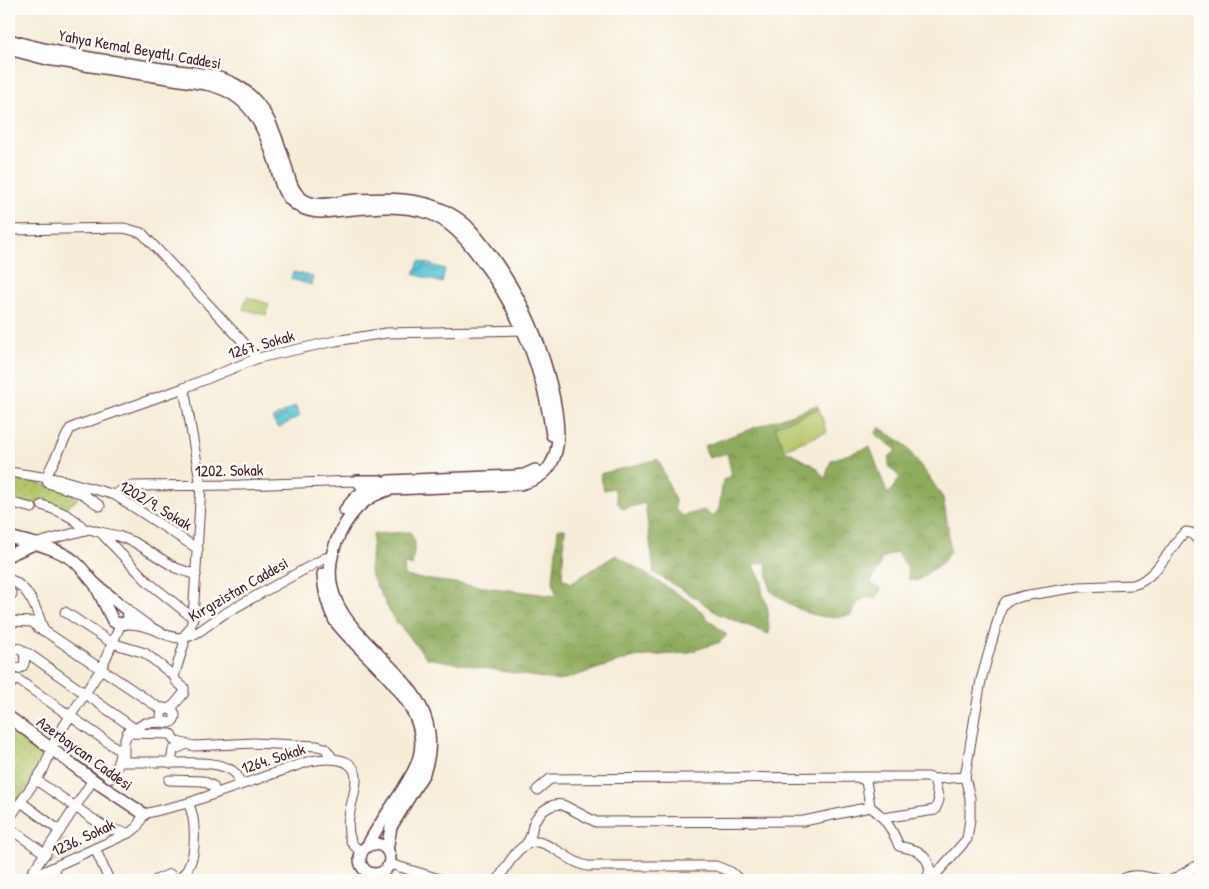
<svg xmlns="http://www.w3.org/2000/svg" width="1209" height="889" font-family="'Patrick Hand',sans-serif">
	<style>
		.forest { fill: url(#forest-crowns); stroke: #6c6544 }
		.park { fill: url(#park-dots); stroke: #7f724a }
		.garden { fill: #b4c669; stroke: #7f724a }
		.water { fill: url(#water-waves); stroke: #537280 }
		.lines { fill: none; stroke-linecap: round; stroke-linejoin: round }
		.minor-casing { stroke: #643e45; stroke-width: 11 }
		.major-casing { stroke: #643e45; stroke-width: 14 }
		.minor { stroke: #fff; stroke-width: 9 }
		.major { stroke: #fff; stroke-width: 11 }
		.labels { text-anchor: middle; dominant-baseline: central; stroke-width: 5; stroke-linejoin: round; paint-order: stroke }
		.street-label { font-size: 16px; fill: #4a1f2b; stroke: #fdfcf7 }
	</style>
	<defs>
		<pattern id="forest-crowns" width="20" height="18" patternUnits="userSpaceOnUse" patternTransform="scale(1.25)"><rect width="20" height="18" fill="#8fab5d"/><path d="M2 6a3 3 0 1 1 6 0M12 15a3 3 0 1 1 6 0" fill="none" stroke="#778b4d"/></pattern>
		<pattern id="park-dots" width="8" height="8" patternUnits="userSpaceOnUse" patternTransform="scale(1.25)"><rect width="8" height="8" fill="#b4c669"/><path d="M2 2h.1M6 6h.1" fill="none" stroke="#94a057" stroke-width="1.8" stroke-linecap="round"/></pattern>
		<pattern id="water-waves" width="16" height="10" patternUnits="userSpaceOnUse" patternTransform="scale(1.25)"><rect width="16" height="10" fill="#5cc6d6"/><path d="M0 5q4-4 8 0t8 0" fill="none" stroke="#4ea0ae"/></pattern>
	</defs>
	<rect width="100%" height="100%" fill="#fdfcf7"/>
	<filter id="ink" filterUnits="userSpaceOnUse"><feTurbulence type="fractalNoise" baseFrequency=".02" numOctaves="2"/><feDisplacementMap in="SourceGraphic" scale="10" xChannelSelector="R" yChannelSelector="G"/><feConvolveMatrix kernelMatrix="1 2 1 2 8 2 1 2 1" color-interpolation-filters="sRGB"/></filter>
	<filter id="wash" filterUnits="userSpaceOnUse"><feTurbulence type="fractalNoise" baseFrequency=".0096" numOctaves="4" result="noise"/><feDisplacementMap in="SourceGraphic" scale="20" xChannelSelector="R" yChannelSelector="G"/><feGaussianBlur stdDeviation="1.12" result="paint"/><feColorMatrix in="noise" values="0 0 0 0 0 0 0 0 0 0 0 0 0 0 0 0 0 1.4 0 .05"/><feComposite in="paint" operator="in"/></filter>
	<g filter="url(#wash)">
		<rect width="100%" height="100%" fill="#f6edd9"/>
		<g class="forest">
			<path d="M 817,405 L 819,409 L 775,426 L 784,449 L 816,467 L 825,479 L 831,460 L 870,447 L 888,495 L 900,477 L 889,467 L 889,457 L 897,450 L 875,434 L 879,427 L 904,444 L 928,475 L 943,498 L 948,527 L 950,551 L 944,561 L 917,581 L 909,580 L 907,566 L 896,552 L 881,559 C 880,571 873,574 871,584 L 881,589 L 876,599 L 867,597 L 858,602 L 851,615 C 845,616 838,617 831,617 C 810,618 786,603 770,590 L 766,562 L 753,565 L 762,581 L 762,591 L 768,610 L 769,634 L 716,613 L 698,599 L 654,573 L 645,503 L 623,509 L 618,503 L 614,488 L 604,490 L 600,474 L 658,459 L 675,500 L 675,510 L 683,516 L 704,510 L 713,517 L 719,509 L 723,480 L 732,475 L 727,453 L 709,458 L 704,446 Z"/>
			<path d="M 558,529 L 565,529 L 562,578 L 571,583 L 616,555 L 695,605 L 708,619 L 727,635 L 720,642 L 687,653 L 634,657 L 559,681 L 427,658 L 393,618 L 370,573 L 373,534 L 410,532 L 415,542 L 412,566 L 404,563 L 405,576 L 423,579 L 556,596 L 553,581 Z"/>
		</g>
		<g class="park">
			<path d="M 9,476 L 66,490 L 78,499 L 64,510 L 41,502 L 38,509 L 9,501 Z"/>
			<path d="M 9,721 L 47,749 L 41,766 L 9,815 Z"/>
			<path d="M 63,839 L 85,849 L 40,869 Z"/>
		</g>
		<g class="garden">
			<path d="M 247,297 L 269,304 L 266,315 L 243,309 Z"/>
			<path d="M 819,409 L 827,432 L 784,449 L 775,426 Z"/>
		</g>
		<g class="water">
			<path d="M 419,261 L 445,269 L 442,283 L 414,274 Z"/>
			<path d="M 293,272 L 313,277 L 311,285 L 291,279 Z"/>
			<path d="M 295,406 L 300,416 L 278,428 L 272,419 Z"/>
		</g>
	</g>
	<g filter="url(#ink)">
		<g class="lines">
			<g class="minor-casing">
				<g id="minor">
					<path d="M 9,230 L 124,228 L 142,233 L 258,358"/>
					<path d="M 9,472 L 62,480 L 115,495 L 198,549"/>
					<path d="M 115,495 L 124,488 L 132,486 L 239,485 L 357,481 L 360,485"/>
					<path d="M 9,502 L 32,508"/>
					<path d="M 42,505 C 59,511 74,516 85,530"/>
					<path d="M 100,506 L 83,494 L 48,483 L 46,477 L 70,429 L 76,426 L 184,388 L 258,358 L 335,341 L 386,333 L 524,330"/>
					<path d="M 34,544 L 89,529 L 100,532"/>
					<path d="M 9,579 C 30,587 37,611 44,631"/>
					<path d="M 9,594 L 12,594"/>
					<path d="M 126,609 C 140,620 161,637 180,638 C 195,638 211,622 224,614 C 257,595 291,577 325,558 L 332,557"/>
					<path d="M 193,618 L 148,582 L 100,532 L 118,536 L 134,542 L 176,568 L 196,575"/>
					<path d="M 9,621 L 33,622 L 38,628 L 46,632 L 158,707 L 168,709 L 174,705 L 184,693 L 184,688 L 176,681 L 174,676 L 145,653 L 112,643 L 65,612"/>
					<path d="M 182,638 L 190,629 L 193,618 L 201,486 L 184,388"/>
					<path d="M 22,651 L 29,654 L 135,729 L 145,723 L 167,722"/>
					<path d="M 9,654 C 30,632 30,685 9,663"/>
					<path d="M 174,676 L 184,644 L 182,638"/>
					<path d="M 9,685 L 17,679 L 119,750 L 120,755 L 115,772"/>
					<circle cx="168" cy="716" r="7"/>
					<path d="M 127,733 L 171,734 L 174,740 L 177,742 L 194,746 L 254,743 L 317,746 L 325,748 L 333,759"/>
					<path d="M 56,738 L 111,778 L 117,768"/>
					<path d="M 124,757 L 124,741 L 130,729"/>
					<path d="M 121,762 L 169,762 L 171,763 C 188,763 223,760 236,774 C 238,777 239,781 240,785"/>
					<path d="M 171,763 L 173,750 L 185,745"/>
					<path d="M 860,777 L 928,777 L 934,779 L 939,800 L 935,810 L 883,818"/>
					<path d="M 934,779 L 965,777"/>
					<path d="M 36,780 L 106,828 L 127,833"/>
					<path d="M 169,780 L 203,781 L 213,786 L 215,793"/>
					<path d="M 21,802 L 60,831"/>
					<path d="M 870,807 C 883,815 893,831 899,846 C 905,848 914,849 919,852 C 928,859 934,871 925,880"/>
					<path d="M 9,819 L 44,768 L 56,738 L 101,669 L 120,626 C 130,621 148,627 159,631"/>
					<path d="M 9,828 L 46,854"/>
					<path d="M 526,844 C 534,835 530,829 535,820 C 541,811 552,802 563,805 L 596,822 L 804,821 L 870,807 L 870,805 L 866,781 L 857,777 L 550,779 L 537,790"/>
					<path d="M 95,848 L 109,880"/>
					<path d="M 390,864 L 443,880"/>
					<path d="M 53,868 L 58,880"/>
					<path d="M 930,874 L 938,872 L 967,839 L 970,819 L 970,798 L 965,777 L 981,680 L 1001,609 L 1006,601 L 1023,596 L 1079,587 L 1133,585 C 1153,580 1168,553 1180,537 L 1186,532 L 1191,533 L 1200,542"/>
					<path d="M 28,879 L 93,780"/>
					<path d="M 25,880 L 131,832 L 137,827 L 144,814 L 188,803 L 307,762 C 323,758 357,754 356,780 C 355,800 343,820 351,841 C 352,845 358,849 361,852"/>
					<path d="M 156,880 L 170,874"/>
					<path d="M 179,880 C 182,876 186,872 188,868 C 197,853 196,817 188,803"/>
					<path d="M 498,880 C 507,866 521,836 542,843 C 549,845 556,850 563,854 C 570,859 578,864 587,866 L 716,866 L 731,872 L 740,880"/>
					<path d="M 1121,880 C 1133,872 1147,877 1160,880"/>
					<path d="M 1172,880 L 1200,864"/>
				</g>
			</g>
			<g class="major-casing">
				<g id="major">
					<path d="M 9,40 C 59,55 111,61 162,69 C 187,72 214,73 236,85 C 267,102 277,138 287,170 C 290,181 292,191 302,199 C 317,210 339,201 356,200 C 384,199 417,197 443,210 C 453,215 463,221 470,229 C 488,249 510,282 522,306 C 539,340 572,430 551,464 C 545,475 533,481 520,484 L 391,489 C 366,496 353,509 341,531 C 285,642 463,663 424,773 L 391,827 L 387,850"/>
					<path d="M 9,49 L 47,59 L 206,84 C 251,93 263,126 276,165 C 278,174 280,183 284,191 C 292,205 304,211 320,212 C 355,210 394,201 429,213 C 450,221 464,237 477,254 C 519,308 543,367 552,435"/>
					<path d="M 357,481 L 380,481"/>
					<path d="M 345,510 L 355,498 L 366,489 L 389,481 L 515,476 L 524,475 L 535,470"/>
					<path d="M 9,537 C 30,543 57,547 74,561 C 82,567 88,577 95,584"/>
					<path d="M 9,555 L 34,544"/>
					<path d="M 323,574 C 324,591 327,606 335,621 C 365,661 445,711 414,770 C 401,796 381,819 368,845"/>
					<path d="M 95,584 L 128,611 L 129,618 L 126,623 L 118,624 L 113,621 Z"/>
					<path d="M 9,717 L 93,780 L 144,814"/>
					<circle cx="375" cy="859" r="15"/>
				</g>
			</g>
			<use href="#minor" class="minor"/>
			<use href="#major" class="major"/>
		</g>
	</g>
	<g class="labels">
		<g class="street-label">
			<text transform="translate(140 49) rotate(10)">Yahya Kemal Beyatlı Caddesi</text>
			<text transform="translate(261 344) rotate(-16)">1267. Sokak</text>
			<text transform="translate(229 470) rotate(-1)">1202. Sokak</text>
			<text transform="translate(156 505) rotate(31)">1202/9. Sokak</text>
			<text transform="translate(238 589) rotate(-30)">Kırgızistan Caddesi</text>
			<text transform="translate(85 753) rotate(36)">Azerbaycan Caddesi</text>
			<text transform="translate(273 758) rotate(-18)">1264. Sokak</text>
			<text transform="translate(83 837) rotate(-25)">1236. Sokak</text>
		</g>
	</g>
	<rect width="1209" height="889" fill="none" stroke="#fdfcf7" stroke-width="30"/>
</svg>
